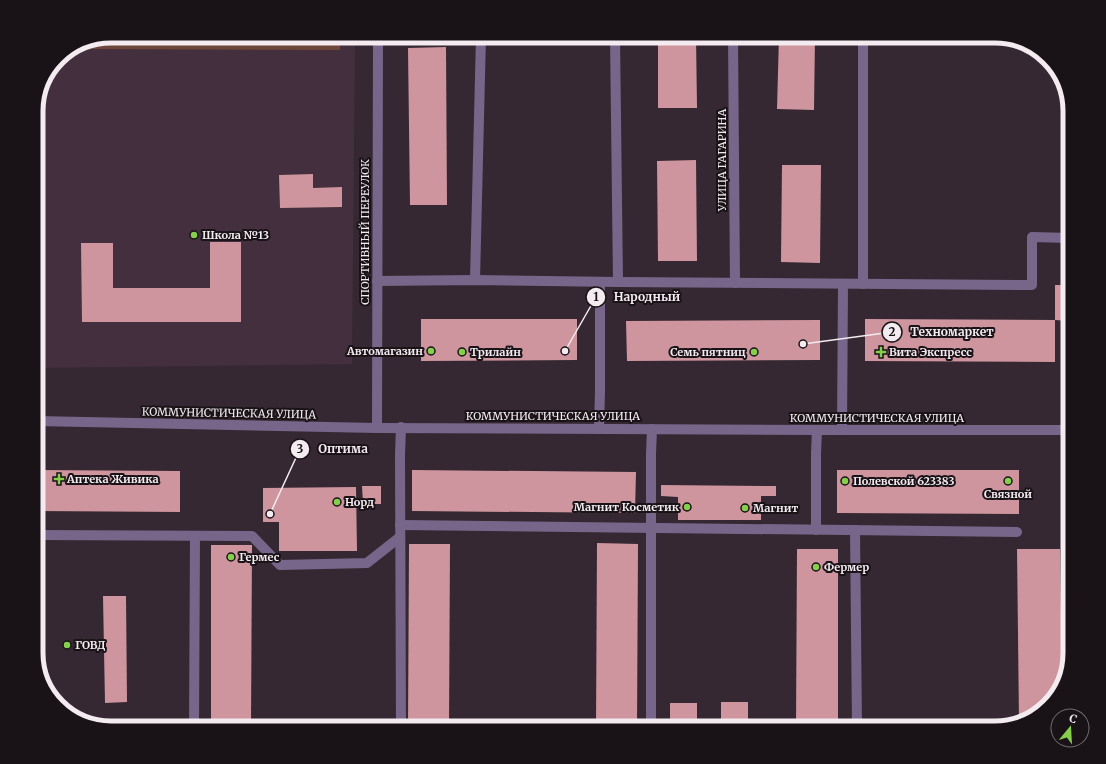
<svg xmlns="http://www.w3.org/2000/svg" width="1106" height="764" font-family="Merriweather,serif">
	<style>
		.built { fill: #432f3d }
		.green { fill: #6e473a }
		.building { fill: #ce959e }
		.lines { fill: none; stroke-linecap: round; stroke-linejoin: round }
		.minor { stroke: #77668a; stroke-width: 10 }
		.poi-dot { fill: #85cf4c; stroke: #191317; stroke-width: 1.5 }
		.labels { text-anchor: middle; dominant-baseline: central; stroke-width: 4; stroke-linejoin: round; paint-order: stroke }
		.street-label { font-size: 11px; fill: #f4ebf1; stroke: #191317 }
		.poi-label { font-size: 11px; font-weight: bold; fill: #f4ebf1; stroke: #191317; text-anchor: start }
		.rim { fill: none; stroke: #f4ebf1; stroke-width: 5 }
		.leader { fill: none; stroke: #f4ebf1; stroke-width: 1.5 }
		.callout-dot { fill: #f4ebf1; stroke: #191317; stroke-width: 1.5 }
		.mark-label { font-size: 12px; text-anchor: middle; font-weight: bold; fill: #111 }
		.callout-label { font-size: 12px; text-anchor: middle; font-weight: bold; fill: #f4ebf1; stroke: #191317; stroke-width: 4; stroke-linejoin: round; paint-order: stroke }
	</style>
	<rect width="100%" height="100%" fill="#362832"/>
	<path class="built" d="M 111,36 L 355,36 L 352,364 L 36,368 L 36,106 L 58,58 L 82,42 Z"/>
	<path class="green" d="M 111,36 L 340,36 L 340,50 L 71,49 L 82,42 Z"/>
	<g class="building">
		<path d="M 658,36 L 696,36 L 697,108 L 658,108 Z"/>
		<path d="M 779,36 L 815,36 L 814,110 L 777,109 Z"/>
		<path d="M 446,47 L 447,205 L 410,205 L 408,48 Z"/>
		<path d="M 696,160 L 697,261 L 658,261 L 657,161 Z"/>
		<path d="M 782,165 L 821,165 L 820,263 L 781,262 Z"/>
		<path d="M 313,174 L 313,188 L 342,187 L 342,207 L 280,208 L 279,175 Z"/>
		<path d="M 210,242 L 241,242 L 241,322 L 82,322 L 81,243 L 113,243 L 113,288 L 210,288 Z"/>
		<path d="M 1055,285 L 1070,285 L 1070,321 L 1055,320 Z"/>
		<path d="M 421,319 L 577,319 L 577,360 L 421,361 Z"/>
		<path d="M 865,319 L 1055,320 L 1055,362 L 865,361 Z"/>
		<path d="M 820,320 L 820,360 L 627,361 L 626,321 Z"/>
		<path d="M 36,470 L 180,471 L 180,512 L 36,511 Z"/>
		<path d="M 412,470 L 636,472 L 635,513 L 412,511 Z"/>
		<path d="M 837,470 L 1019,470 L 1019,514 L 837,513 Z"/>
		<path d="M 661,485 L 776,486 L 776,496 L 761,496 L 761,520 L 678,520 L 678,497 L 661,496 Z"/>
		<path d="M 362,486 L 381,486 L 381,504 L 363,504 Z"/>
		<path d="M 356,487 L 357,551 L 279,551 L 279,522 L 263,522 L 263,488 Z"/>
		<path d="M 597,543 L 638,544 L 637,728 L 596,728 Z"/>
		<path d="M 409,544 L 450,544 L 449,728 L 408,728 Z"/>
		<path d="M 211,545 L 252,545 L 251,723 L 211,722 Z"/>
		<path d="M 797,549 L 838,549 L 838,728 L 796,728 Z"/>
		<path d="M 1017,549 L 1060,549 L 1062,681 L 1057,695 L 1032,718 L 1019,722 Z"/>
		<path d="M 103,596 L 126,596 L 127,702 L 105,703 Z"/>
		<path d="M 36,598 L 42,598 L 42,677 L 36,658 Z"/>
		<path d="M 721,702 L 748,702 L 748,728 L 670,728 L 670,703 L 697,703 L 697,725 L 721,726 Z"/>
	</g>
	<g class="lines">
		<g class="minor">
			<path d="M 615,36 L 618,282"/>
			<path d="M 733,36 L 735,283"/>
			<path d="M 475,280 L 481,36"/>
			<path d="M 377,281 L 475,280 L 618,282 L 1032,285 L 1032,237 L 1070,238"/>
			<path d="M 863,284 L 863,36"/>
			<path d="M 36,421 L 377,428 L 817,430 L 1070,430"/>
			<path d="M 377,428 L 378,36"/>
			<path d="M 599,429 L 600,391 L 600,282"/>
			<path d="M 842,430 L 843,284"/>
			<path d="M 400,525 L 1017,532"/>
			<path d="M 816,530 L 816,453 L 817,430"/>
			<path d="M 855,530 L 857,728"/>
			<path d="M 36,535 L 252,536 L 280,565 L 367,563 L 400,537"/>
			<path d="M 194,728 L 195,536"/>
			<path d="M 401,728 L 400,455 L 401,427"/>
			<path d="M 651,728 L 651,454 L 652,429"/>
		</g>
	</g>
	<g class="poi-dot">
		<circle cx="194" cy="235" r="4"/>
		<circle cx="431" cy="351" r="4"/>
		<circle cx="462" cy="352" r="4"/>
		<circle cx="754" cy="352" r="4"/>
		<path d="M879 346h4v4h4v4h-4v4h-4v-4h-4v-4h4z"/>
		<path d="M57 473h4v4h4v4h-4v4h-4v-4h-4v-4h4z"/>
		<circle cx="845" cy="481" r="4"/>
		<circle cx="1008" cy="481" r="4"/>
		<circle cx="337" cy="502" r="4"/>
		<circle cx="687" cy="507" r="4"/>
		<circle cx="745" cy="508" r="4"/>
		<circle cx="231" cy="557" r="4"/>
		<circle cx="816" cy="567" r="4"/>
		<circle cx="67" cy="645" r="4"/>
	</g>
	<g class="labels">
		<g class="street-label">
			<text transform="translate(722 160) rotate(-90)">УЛИЦА ГАГАРИНА</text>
			<text transform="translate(365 232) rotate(-90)">СПОРТИВНЫЙ ПЕРЕУЛОК</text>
			<text transform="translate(229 413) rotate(1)">КОММУНИСТИЧЕСКАЯ УЛИЦА</text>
			<text x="553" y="416">КОММУНИСТИЧЕСКАЯ УЛИЦА</text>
			<text x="877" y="418">КОММУНИСТИЧЕСКАЯ УЛИЦА</text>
		</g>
		<g class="poi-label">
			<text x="202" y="235">Школа №13</text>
			<text x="423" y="351" text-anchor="end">Автомагазин</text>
			<text x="470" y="352">Трилайн</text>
			<text x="746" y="352" text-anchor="end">Семь пятниц</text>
			<text x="889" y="352">Вита Экспресс</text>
			<text x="67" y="479">Аптека Живика</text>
			<text x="853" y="481">Полевской 623383</text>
			<text x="1008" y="494" text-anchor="middle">Связной</text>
			<text x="345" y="502">Норд</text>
			<text x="679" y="507" text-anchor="end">Магнит Косметик</text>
			<text x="753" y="508">Магнит</text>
			<text x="239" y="557">Гермес</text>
			<text x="824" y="567">Фермер</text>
			<text x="75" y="645">ГОВД</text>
		</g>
	</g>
	<path d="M0 0H1106V764H0ZM111 43H995A68 68 0 0 1 1063 111V653A68 68 0 0 1 995 721H111A68 68 0 0 1 43 653V111A68 68 0 0 1 111 43Z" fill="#191317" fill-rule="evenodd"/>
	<path class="rim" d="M111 43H995A68 68 0 0 1 1063 111V653A68 68 0 0 1 995 721H111A68 68 0 0 1 43 653V111A68 68 0 0 1 111 43Z"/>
	<path class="leader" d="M565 351L596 297M803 344L892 332M270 514L300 449"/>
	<g class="callout-dot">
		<circle cx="565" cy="351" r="4"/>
		<circle cx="803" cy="344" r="4"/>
		<circle cx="270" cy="514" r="4"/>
		<circle cx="596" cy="297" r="10"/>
		<circle cx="892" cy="332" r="10"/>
		<circle cx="300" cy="449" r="10"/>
	</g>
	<g class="mark-label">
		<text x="596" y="301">1</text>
		<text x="892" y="336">2</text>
		<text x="300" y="453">3</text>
	</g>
	<g class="callout-label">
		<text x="647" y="301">Народный</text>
		<text x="952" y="336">Техномаркет</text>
		<text x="343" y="453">Оптима</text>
	</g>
	<g transform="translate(1070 728) rotate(18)"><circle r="19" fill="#191317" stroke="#71696e"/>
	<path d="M0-3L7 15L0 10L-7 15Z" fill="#85cf4c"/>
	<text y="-6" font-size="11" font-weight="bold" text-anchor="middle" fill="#f4ebf1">С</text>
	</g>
</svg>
